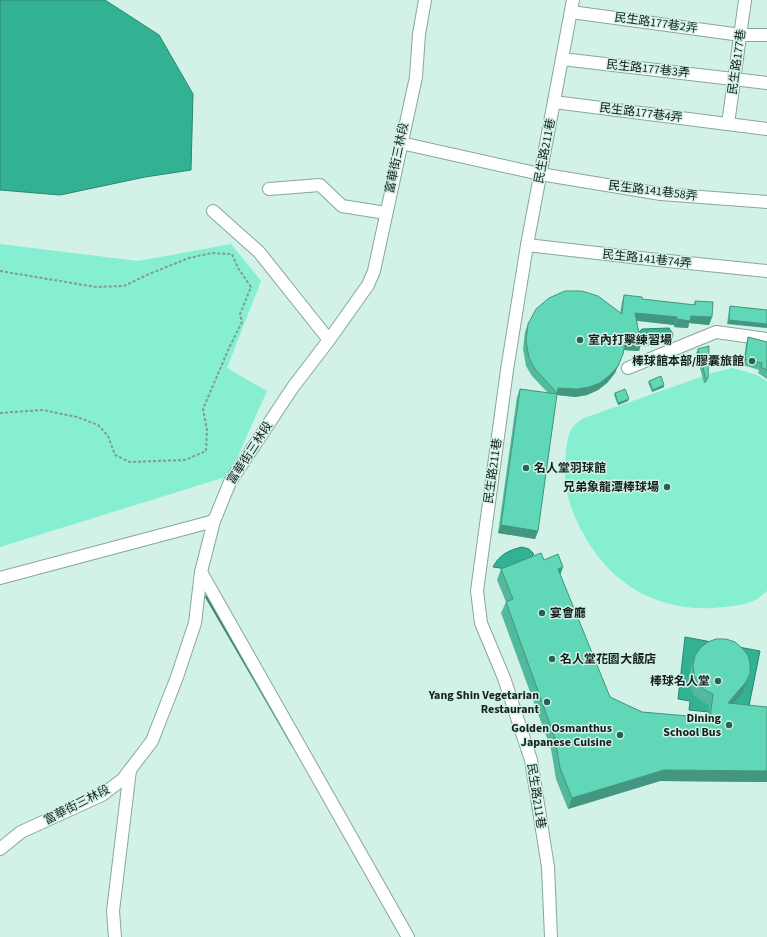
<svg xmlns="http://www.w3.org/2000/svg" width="767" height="937" font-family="'Source Sans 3','Noto Sans TC',sans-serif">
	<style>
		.green { fill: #87efd1 }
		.water { fill: #33b293; stroke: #2a8670 }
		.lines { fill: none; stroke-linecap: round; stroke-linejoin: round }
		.stream { stroke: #2a8670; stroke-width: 3.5 }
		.minor-casing { stroke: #88a69c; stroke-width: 14 }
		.path { stroke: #839a93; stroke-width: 2; stroke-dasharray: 3 2; stroke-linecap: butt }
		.minor { stroke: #fff; stroke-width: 12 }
		.wall { fill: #53b99d }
		.shaded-wall { fill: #43967f }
		.building { fill: #60d7b6; stroke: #43967f }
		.poi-dot { fill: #236453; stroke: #d2f1e7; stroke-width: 1.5 }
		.labels { text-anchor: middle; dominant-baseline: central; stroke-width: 3; stroke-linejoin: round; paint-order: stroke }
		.street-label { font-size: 12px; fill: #15201d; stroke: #d2f1e7 }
		.poi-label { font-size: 12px; font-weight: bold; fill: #15201d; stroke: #d2f1e7; text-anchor: end }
	</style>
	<rect width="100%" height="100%" fill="#d2f1e7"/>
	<g class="green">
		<path d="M 0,244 L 138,261 L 231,244 L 261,281 L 227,368 L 267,391 L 229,476 L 0,547 Z"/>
		<path d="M 733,368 L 757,375 L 767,381 L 767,591 C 763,594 759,598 755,600 C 743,606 726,607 713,608 C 656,611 611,584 584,535 C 569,509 562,483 566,453 C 568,437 568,427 584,418 L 715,372 Z"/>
	</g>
	<g class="water">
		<path d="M 0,0 L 105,0 L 159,35 L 193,94 L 191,170 L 145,177 L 60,195 L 0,190 Z"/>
		<path d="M 669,328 L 673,334 L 672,339 L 644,346 L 639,340 L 638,333 L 642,329 Z"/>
		<path d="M 522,547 L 529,549 L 534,554 L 529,559 L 507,569 L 493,567 C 499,555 509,550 522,547 Z"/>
		<path d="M 685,637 L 760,651 L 747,716 L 689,710 L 690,701 L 678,699 Z"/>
	</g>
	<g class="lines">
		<path class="stream" d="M 207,597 L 293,745"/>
		<g class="minor-casing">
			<g id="minor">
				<path d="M 571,12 L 741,35 L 767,35"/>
				<path d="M 562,59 L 767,83"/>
				<path d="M 554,102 L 767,129"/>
				<path d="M 728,124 L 745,0"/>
				<path d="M 401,143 L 540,174 L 661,194 L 767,202"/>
				<path d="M 269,189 L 320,185 L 342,206 L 386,213"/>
				<path d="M 213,211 L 259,252 L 329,340"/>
				<path d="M 527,245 L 649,259 L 767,271"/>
				<path d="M 628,368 L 716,332 L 767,339"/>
				<path d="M 201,572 L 408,937"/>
				<path d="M 0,578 L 214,521"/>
				<path d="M 0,849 L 21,832 L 102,795 L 123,779 L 152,741 L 177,677 L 195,623 L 201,572 L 214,521 L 230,482 L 293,387 L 329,340 L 368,285 L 374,271 L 416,77 L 419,34 L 425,0"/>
				<path d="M 115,937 L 113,911 L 130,770"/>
				<path d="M 551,937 L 548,867 L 531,760 L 504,678 L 481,623 L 477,591 L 507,370 L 527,245 L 573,0"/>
			</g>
		</g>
		<path class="path" d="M 0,271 L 96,287 L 124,286 L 149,274 L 189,258 L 212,253 L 232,254 L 238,268 L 251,287 L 240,314 L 242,322 L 229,348 L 203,409 L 207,430 L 206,451 L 185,460 L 130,462 L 115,455 L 108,436 L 98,425 L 77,417 L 43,410 L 0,413"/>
		<use href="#minor" class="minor"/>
	</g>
	<g class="wall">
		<path d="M 624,295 L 642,299 L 694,305 L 695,301 L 712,317 L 709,325 L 689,323 L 688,328 L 674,327 L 674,325 L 637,321 L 641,344 L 639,351 L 624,350 L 623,354 L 615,373 L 607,383 L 598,390 L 587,395 L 575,397 L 557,395 L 538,531 L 535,539 L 498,533 L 517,397 L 520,389 L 548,393 L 532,376 L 526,366 L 523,349 L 525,332 L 528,324 L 620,313 L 622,302 Z"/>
		<path d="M 730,306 L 767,310 L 727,324 L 729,310 Z"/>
		<path d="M 748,337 L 767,342 L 767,379 L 758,373 L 759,370 L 743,365 L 746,344 Z"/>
		<path d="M 709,346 L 706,382 L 704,383 L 696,353 L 698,349 Z"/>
		<path d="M 649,381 L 664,387 L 652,392 L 648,383 Z"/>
		<path d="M 615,393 L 628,401 L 618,405 L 614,395 Z"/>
		<path d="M 544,560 L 563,567 L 560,575 L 610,697 L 642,712 L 708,718 L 709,705 L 701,701 L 694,695 L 690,686 L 689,677 L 691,668 L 695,656 L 746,685 L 742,694 L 733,704 L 767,707 L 767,782 L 660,781 L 568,809 L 556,779 L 551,749 L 501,613 L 506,602 L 497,580 L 501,569 Z"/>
	</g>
	<g class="shaded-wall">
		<path d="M 635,313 L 677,317 L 674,325 L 632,320 Z"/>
		<path d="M 691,316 L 712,317 L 709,325 L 689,323 L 688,328 L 674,327 L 677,319 Z"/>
		<path d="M 729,320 L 767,324 L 767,328 L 727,324 Z"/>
		<path d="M 625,342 L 641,344 L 639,351 L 622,350 Z"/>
		<path d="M 623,354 L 615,373 L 607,383 L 598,390 L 587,395 L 575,397 L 557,395 L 558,388 Z"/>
		<path d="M 708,378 L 706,382 L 704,383 L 706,379 Z"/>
		<path d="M 664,385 L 664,387 L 652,392 L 653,390 Z"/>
		<path d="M 629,399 L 628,401 L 618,405 L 618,403 Z"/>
		<path d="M 501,525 L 538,531 L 535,539 L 498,533 Z"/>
		<path d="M 563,567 L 559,578 L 558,569 Z"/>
		<path d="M 750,674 L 742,694 L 723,715 L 728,703 Z"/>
		<path d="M 664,770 L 767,771 L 767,782 L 660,781 L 568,809 L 572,798 Z"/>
	</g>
	<g class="building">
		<path d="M 565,291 L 582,291 L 598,296 L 622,314 L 624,295 L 642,297 L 642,299 L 695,305 L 695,301 L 713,302 L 712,317 L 691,316 L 690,321 L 677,319 L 677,317 L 635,313 L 641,344 L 625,342 L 623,354 L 618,366 L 610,375 L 600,383 L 589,387 L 577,389 L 558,388 L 557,393 L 535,369 L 529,358 L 526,341 L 528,324 L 536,309 L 549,298 Z"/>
		<path d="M 730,306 L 767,310 L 767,324 L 729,320 Z"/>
		<path d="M 748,337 L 767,342 L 767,370 L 761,367 L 762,363 L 745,359 Z"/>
		<path d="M 709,346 L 708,378 L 706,379 L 698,349 Z"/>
		<path d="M 661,376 L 664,385 L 653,390 L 649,381 Z"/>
		<path d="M 520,389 L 557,394 L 538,531 L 501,525 Z"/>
		<path d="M 625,389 L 629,399 L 618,403 L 615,393 Z"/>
		<path d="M 541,553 L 544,560 L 558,554 L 563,567 L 558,569 L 610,697 L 642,712 L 710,718 L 713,694 L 705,690 L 698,683 L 694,675 L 693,665 L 695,656 L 700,648 L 708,642 L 716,639 L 726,639 L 735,642 L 742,648 L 748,655 L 750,664 L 750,674 L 746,682 L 728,703 L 767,707 L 767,771 L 664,770 L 572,798 L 560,768 L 555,738 L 506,602 L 513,599 L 501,569 Z"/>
	</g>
	<g class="poi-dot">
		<circle cx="580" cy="340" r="4"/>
		<circle cx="752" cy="361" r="4"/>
		<circle cx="526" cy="468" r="4"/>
		<circle cx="667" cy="487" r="4"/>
		<circle cx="542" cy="613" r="4"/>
		<circle cx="552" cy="659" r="4"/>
		<circle cx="718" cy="681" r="4"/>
		<circle cx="547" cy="702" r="4"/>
		<circle cx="729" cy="725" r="4"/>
		<circle cx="620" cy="735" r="4"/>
	</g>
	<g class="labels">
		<g class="street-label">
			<text transform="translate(656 23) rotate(8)">民生路177巷2弄</text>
			<text transform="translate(737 62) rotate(-82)">民生路177巷</text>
			<text transform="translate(648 69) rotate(6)">民生路177巷3弄</text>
			<text transform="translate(641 113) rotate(7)">民生路177巷4弄</text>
			<text transform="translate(545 151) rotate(-79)">民生路211巷</text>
			<text transform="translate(397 158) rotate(-78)">富華街三林段</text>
			<text transform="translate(653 191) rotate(7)">民生路141巷58弄</text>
			<text transform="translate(647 259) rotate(6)">民生路141巷74弄</text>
			<text transform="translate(250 453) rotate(-57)">富華街三林段</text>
			<text transform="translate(493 471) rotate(-82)">民生路211巷</text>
			<text transform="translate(536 796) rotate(81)">民生路211巷</text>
			<text transform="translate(77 805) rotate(-27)">富華街三林段</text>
		</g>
		<g class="poi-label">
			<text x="588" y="340" text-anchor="start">室內打擊練習場</text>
			<text x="744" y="361">棒球館本部/膠囊旅館</text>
			<text x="534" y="468" text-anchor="start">名人堂羽球館</text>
			<text x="659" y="487">兄弟象龍潭棒球場</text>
			<text x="550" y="613" text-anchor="start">宴會廳</text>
			<text x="560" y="659" text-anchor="start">名人堂花園大飯店</text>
			<text x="710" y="681">棒球名人堂</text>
			<text x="539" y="695">Yang Shin Vegetarian<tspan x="539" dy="14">Restaurant</tspan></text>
			<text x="721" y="718">Dining<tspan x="721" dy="14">School Bus</tspan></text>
			<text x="612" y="728">Golden Osmanthus<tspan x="612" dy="14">Japanese Cuisine</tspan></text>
		</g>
	</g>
</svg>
